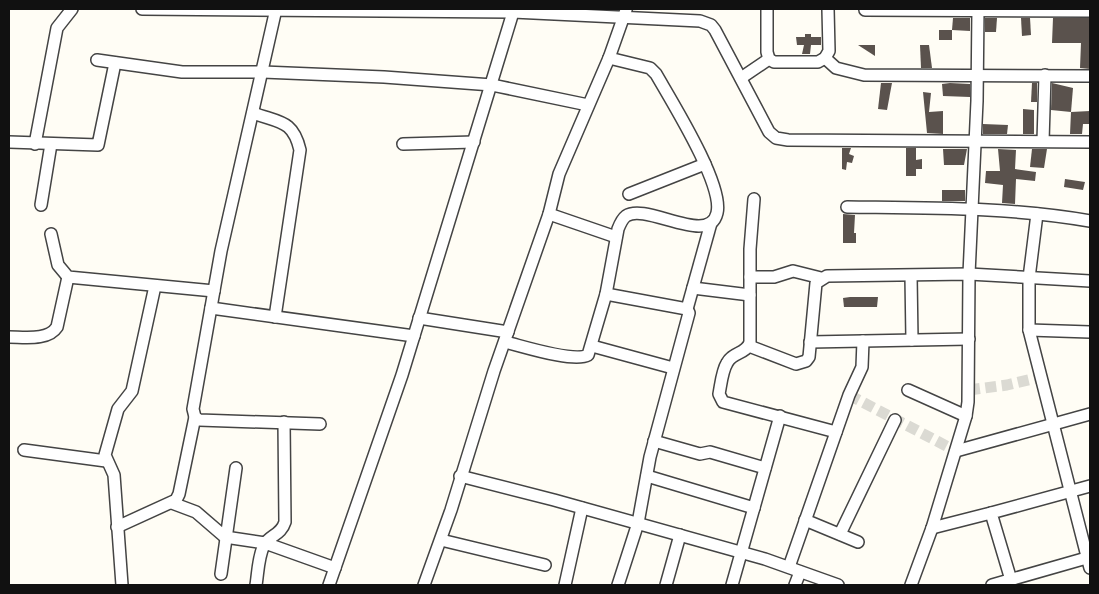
<svg xmlns="http://www.w3.org/2000/svg" width="1099" height="594" font-family="'Source Serif 4',serif">
	<style>
		.building { fill: #5a524d }
		.lines { fill: none; stroke-linecap: round; stroke-linejoin: round }
		.street-tunnel { stroke: #dbdad3; stroke-width: 11; stroke-dasharray: 11 5.5; stroke-linecap: butt }
		.street-casing { stroke: #444; stroke-width: 14 }
		.street { stroke: #fff; stroke-width: 11 }
	</style>
	<rect width="100%" height="100%" fill="#fffdf5"/>
	<g class="building">
		<path d="M 953,18 L 970,18 L 970,31 L 952,30 Z"/>
		<path d="M 985,18 L 997,18 L 996,32 L 985,32 Z"/>
		<path d="M 1021,18 L 1030,18 L 1031,35 L 1022,36 Z"/>
		<path d="M 1053,18 L 1090,18 L 1090,69 L 1080,68 L 1081,43 L 1052,43 Z"/>
		<rect x="939" y="30" width="13" height="10"/>
		<path d="M 805,34 L 811,34 L 811,37 L 821,37 L 821,45 L 811,45 L 810,54 L 802,54 L 804,45 L 797,45 L 796,37 L 805,37 Z"/>
		<path d="M 858,45 L 875,45 L 875,56 Z"/>
		<path d="M 920,45 L 929,45 L 932,68 L 921,68 Z"/>
		<path d="M 881,83 L 892,83 L 887,110 L 878,109 Z"/>
		<path d="M 950,83 L 970,84 L 970,97 L 943,96 L 942,84 Z"/>
		<path d="M 1032,83 L 1037,83 L 1037,102 L 1031,102 Z"/>
		<path d="M 1052,83 L 1073,88 L 1071,112 L 1051,110 Z"/>
		<path d="M 923,92 L 931,93 L 929,112 L 943,111 L 943,134 L 927,133 Z"/>
		<path d="M 1023,109 L 1034,110 L 1034,134 L 1023,134 Z"/>
		<path d="M 1090,111 L 1090,124 L 1083,124 L 1082,134 L 1070,134 L 1071,112 Z"/>
		<path d="M 983,124 L 1008,125 L 1007,134 L 983,134 Z"/>
		<path d="M 842,148 L 851,148 L 849,154 L 854,156 L 852,163 L 847,162 L 846,170 L 842,169 Z"/>
		<path d="M 906,148 L 916,148 L 916,160 L 922,159 L 922,169 L 916,169 L 916,176 L 906,176 Z"/>
		<path d="M 943,149 L 967,149 L 964,165 L 944,165 Z"/>
		<path d="M 998,149 L 1016,150 L 1015,169 L 1036,172 L 1035,181 L 1016,179 L 1015,204 L 1002,203 L 1003,185 L 985,183 L 986,171 L 1000,171 Z"/>
		<path d="M 1032,149 L 1047,149 L 1044,168 L 1030,167 Z"/>
		<path d="M 1065,179 L 1085,182 L 1083,190 L 1064,187 Z"/>
		<rect x="942" y="190" width="23" height="11"/>
		<path d="M 843,214 L 855,215 L 854,233 L 856,233 L 856,243 L 843,243 Z"/>
		<path d="M 850,297 L 878,297 L 877,307 L 844,307 L 843,298 Z"/>
	</g>
	<g class="lines">
		<g class="street-tunnel">
			<path d="M 969,390 L 1007,385 L 1041,377"/>
			<path d="M 849,395 L 956,451"/>
		</g>
		<g class="street-casing">
			<g id="street">
				<path d="M 142,9 L 513,12 L 700,21 L 711,25 L 715,30 L 769,132 L 776,138 L 788,140 L 1090,142"/>
				<path d="M 276,9 L 221,251 L 193,409 L 195,417 L 199,420 L 320,424"/>
				<path d="M 767,9 L 767,52 L 769,59 L 774,62 L 818,62 L 825,58 L 829,51 L 828,9"/>
				<path d="M 865,10 L 1090,11"/>
				<path d="M 825,58 L 836,68 L 864,75 L 1090,76"/>
				<path d="M 97,60 L 182,72 L 263,72 L 384,77 L 492,85 L 588,105"/>
				<path d="M 741,78 L 769,59"/>
				<path d="M 253,113 C 280,123 293,120 300,150 L 275,317"/>
				<path d="M 1043,141 L 1045,75"/>
				<path d="M 9,142 L 98,145 L 115,63"/>
				<path d="M 35,144 L 57,28 L 72,9"/>
				<path d="M 403,144 L 474,142"/>
				<path d="M 629,194 L 705,164"/>
				<path d="M 754,199 L 750,249 L 750,342 C 747,354 732,352 727,363 C 722,371 721,384 719,394 L 723,402 L 836,432"/>
				<path d="M 41,205 L 51,144"/>
				<path d="M 847,207 C 929,208 1010,207 1090,221"/>
				<path d="M 549,214 L 616,237"/>
				<path d="M 1037,214 L 1029,278 L 1029,330 L 1090,568"/>
				<path d="M 51,234 L 58,265 L 68,277 L 214,291"/>
				<path d="M 911,276 L 912,340"/>
				<path d="M 750,277 L 774,277 L 793,271 L 821,278"/>
				<path d="M 693,288 L 750,295"/>
				<path d="M 606,294 L 687,309 L 689,313 L 650,457 L 638,523 L 618,585"/>
				<path d="M 211,308 L 414,336"/>
				<path d="M 687,309 L 711,223"/>
				<path d="M 419,318 L 508,332"/>
				<path d="M 1029,330 L 1090,332"/>
				<path d="M 9,337 C 24,337 48,341 57,327 L 68,277"/>
				<path d="M 505,342 C 522,346 574,363 588,355 L 606,294 L 618,229 C 620,224 622,219 626,216 C 646,202 709,247 717,213 C 724,185 672,102 656,74 L 650,68 L 609,58"/>
				<path d="M 810,342 L 969,339"/>
				<path d="M 592,346 L 673,368"/>
				<path d="M 749,346 L 796,364 L 806,361 L 809,357 L 816,283 L 827,276 L 969,274 L 1090,281"/>
				<path d="M 908,390 L 966,416"/>
				<path d="M 654,441 L 700,454 L 710,452 L 765,468"/>
				<path d="M 24,450 L 106,461"/>
				<path d="M 956,451 L 1090,414"/>
				<path d="M 460,476 L 554,500 L 765,559 L 838,585"/>
				<path d="M 647,476 L 754,508"/>
				<path d="M 172,503 L 196,512 L 225,537 L 265,543 L 335,568"/>
				<path d="M 805,520 L 858,542"/>
				<path d="M 117,527 L 176,500 L 179,494 L 195,417"/>
				<path d="M 932,528 L 991,513"/>
				<path d="M 840,534 L 895,420"/>
				<path d="M 441,540 L 545,565"/>
				<path d="M 789,567 L 849,395 L 862,367 L 863,341"/>
				<path d="M 221,574 L 236,468"/>
				<path d="M 1011,580 L 991,513 L 1090,486"/>
				<path d="M 122,585 L 114,475 L 105,455 L 118,409 L 132,391 L 155,286"/>
				<path d="M 256,585 C 258,573 258,557 264,545 C 270,535 281,535 285,522 L 284,422"/>
				<path d="M 329,585 L 402,375 L 514,9"/>
				<path d="M 424,585 L 451,510 L 494,371 L 549,214 L 559,174 L 609,58 L 626,10"/>
				<path d="M 565,585 L 582,508"/>
				<path d="M 666,585 L 680,535"/>
				<path d="M 732,585 L 780,416"/>
				<path d="M 795,585 L 800,572"/>
				<path d="M 911,585 L 932,528 L 966,416 L 968,402 L 969,274 L 977,101 L 978,9"/>
				<path d="M 992,585 L 1090,557"/>
			</g>
		</g>
		<use href="#street" class="street"/>
	</g>
	<rect width="1099" height="594" fill="none" stroke="#111111" stroke-width="20"/>
</svg>
